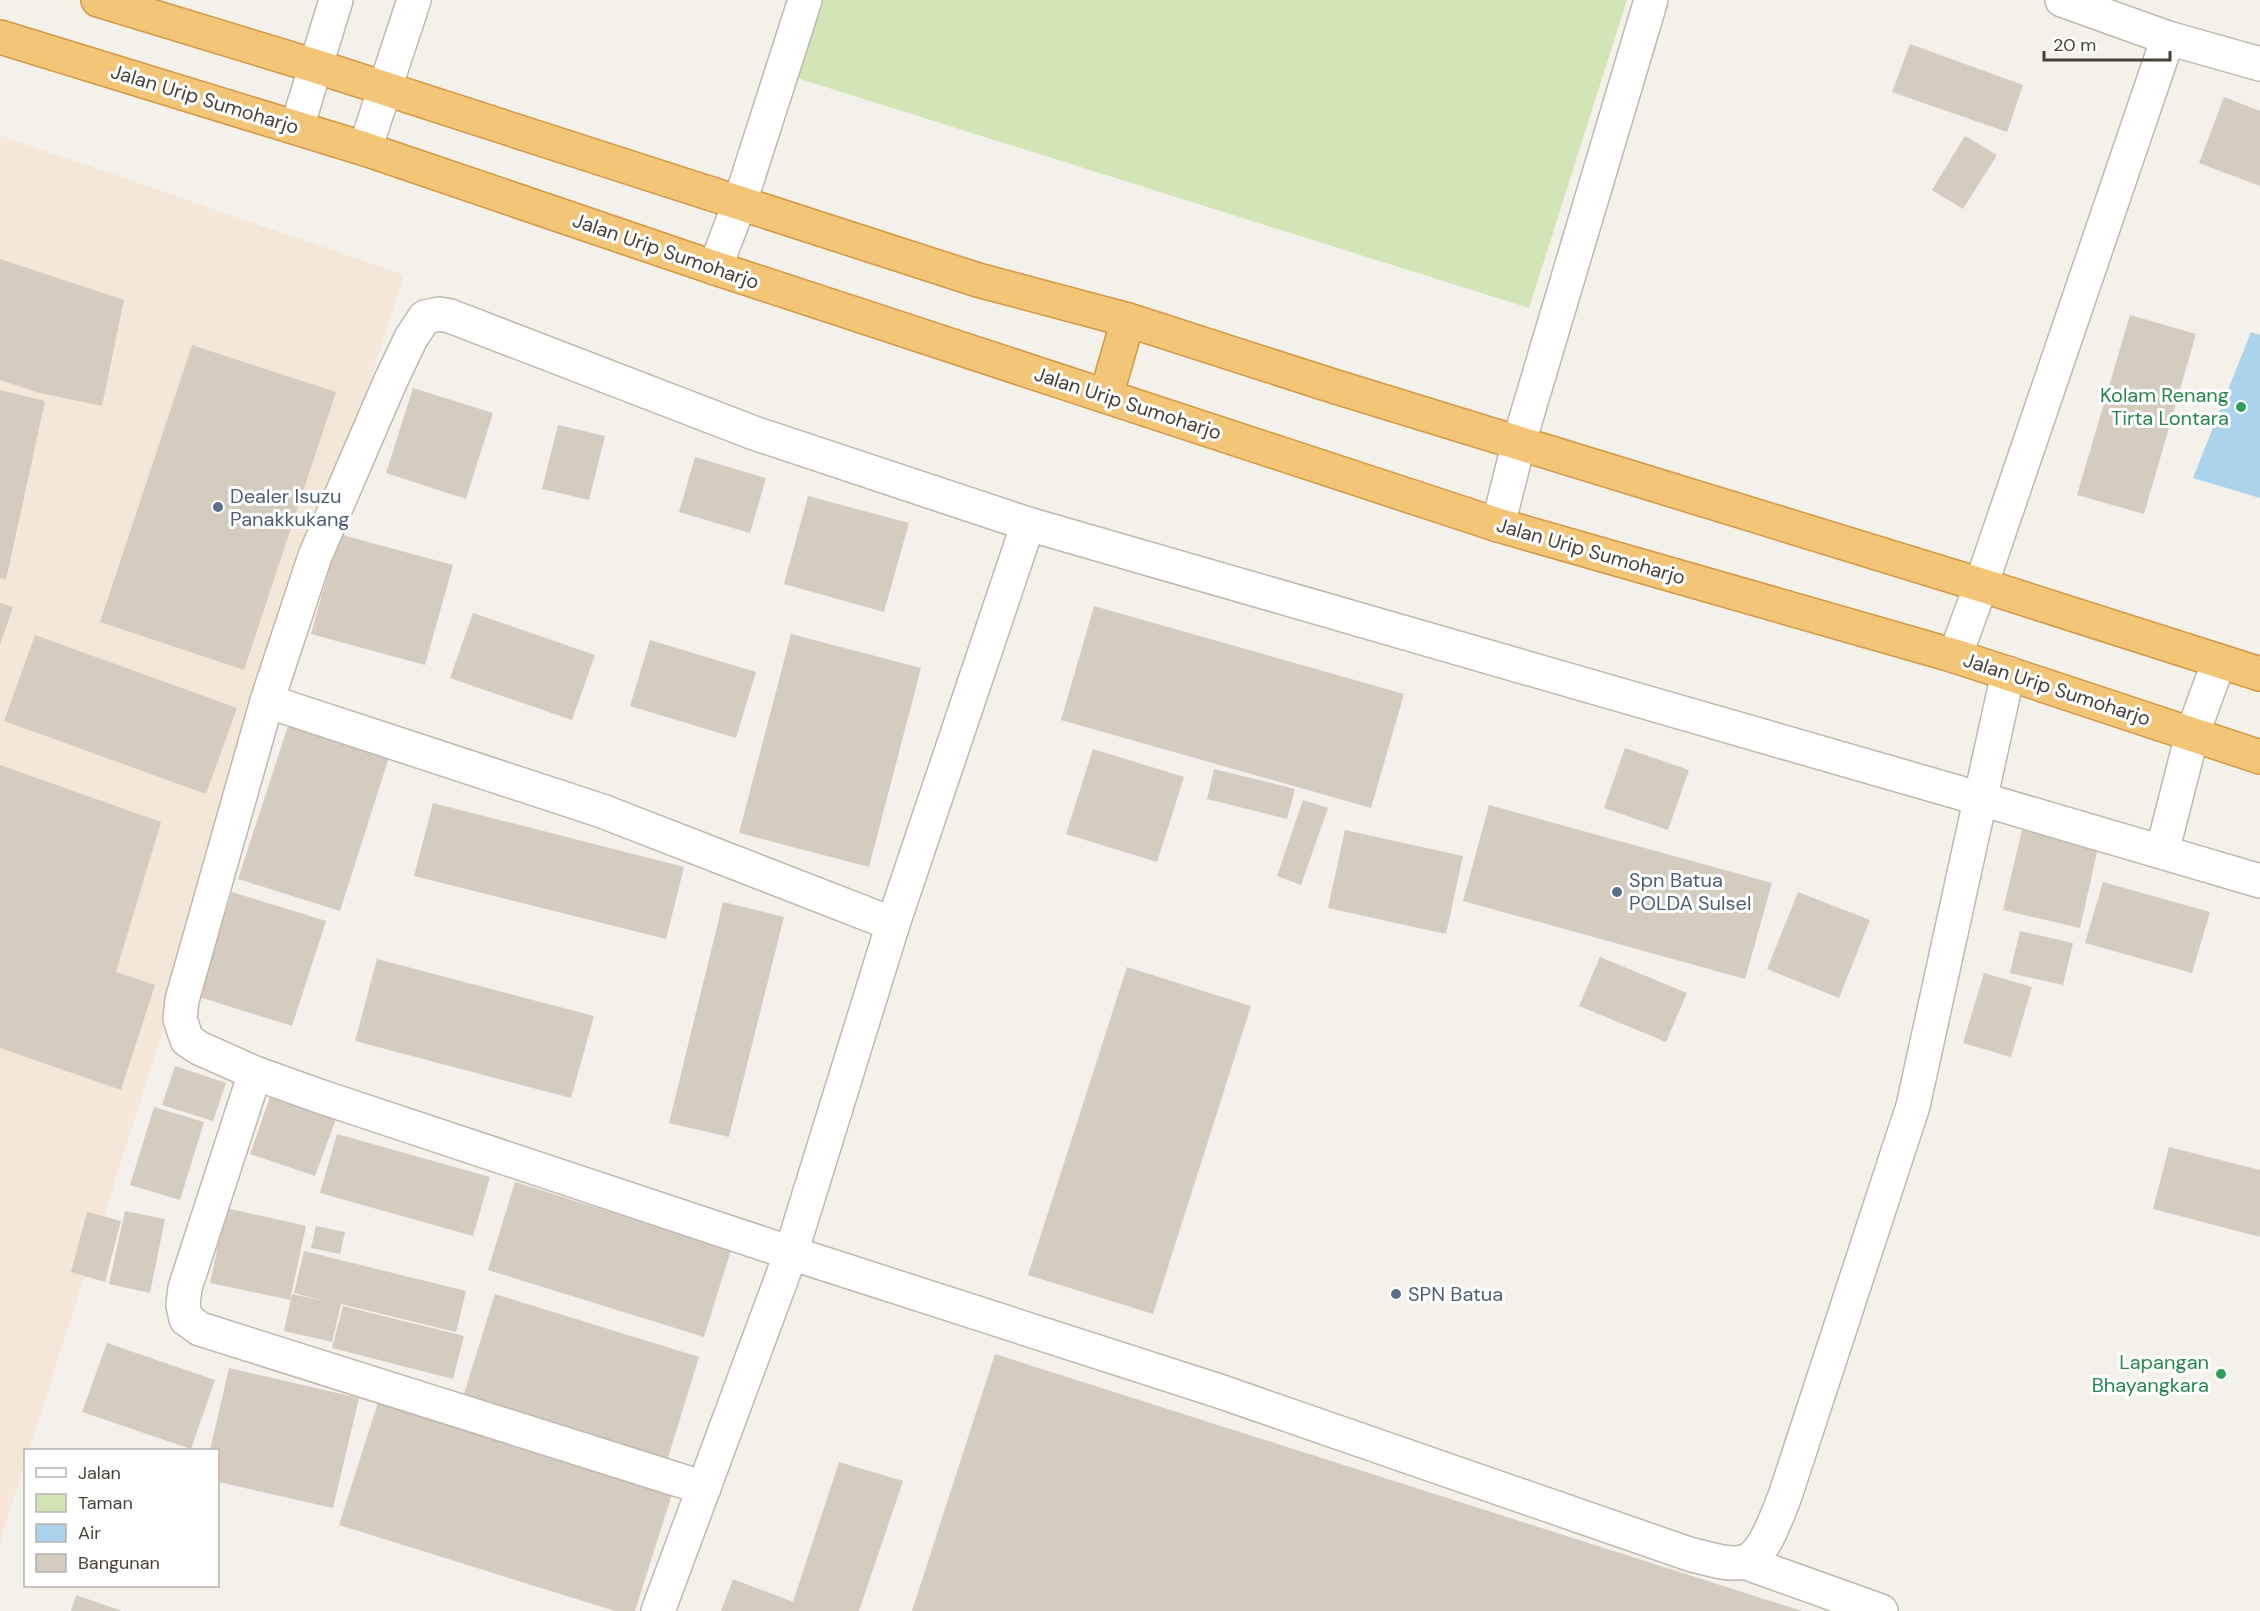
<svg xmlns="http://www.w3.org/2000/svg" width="2260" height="1611" font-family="'DM Sans',sans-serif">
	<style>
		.commercial { fill: #f4e7d7 }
		.green { fill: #d1e5b6 }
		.water { fill: #abd4ec }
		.building { fill: #d5ccc0 }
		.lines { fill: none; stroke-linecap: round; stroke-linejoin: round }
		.minor-casing { stroke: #bfb8ad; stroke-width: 36 }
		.highway-casing { stroke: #d29945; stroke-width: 36 }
		.minor { stroke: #fff; stroke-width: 33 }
		.highway { stroke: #f3c576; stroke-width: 33 }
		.leisure-dot { fill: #2e9e5b; stroke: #fff; stroke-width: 2 }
		.service-dot { fill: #5c6f8a; stroke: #fff; stroke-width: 2 }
		.labels { text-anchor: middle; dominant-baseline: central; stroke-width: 6; stroke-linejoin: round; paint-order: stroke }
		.street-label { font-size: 20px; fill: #474139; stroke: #fff }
		.leisure-label { font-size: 20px; fill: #27864d; stroke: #fff; text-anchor: end }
		.service-label { font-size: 20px; fill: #4e5e75; stroke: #fff; text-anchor: start }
	</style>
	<rect width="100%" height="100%" fill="#f4f1ea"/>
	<path class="commercial" d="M 0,135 L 404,275 L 29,1450 L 26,1450 L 25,1462 L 0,1542 Z"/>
	<path class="green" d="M 822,0 L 1627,0 L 1529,308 L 797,78 Z"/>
	<path class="water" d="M 2251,332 L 2260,335 L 2260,498 L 2193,478 Z"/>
	<g class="building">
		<path d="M 1910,44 L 2023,85 L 2007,132 L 1892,92 Z"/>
		<path d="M 2224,97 L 2260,111 L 2260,186 L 2199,163 Z"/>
		<path d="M 1965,136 L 1997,155 L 1963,209 L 1932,190 Z"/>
		<path d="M 0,259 L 124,300 L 102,406 L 40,393 L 0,380 Z"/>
		<path d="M 2130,315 L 2196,334 L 2144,514 L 2077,495 Z"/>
		<path d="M 192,345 L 336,392 L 244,670 L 100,622 Z"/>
		<path d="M 413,388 L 493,413 L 466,499 L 386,473 Z"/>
		<path d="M 0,390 L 45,401 L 6,580 L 0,578 Z"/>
		<path d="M 558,425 L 605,436 L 589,500 L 542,489 Z"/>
		<path d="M 695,457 L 766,478 L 750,533 L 679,512 Z"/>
		<path d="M 808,496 L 909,523 L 884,612 L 784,584 Z"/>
		<path d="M 339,534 L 453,565 L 425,665 L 311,634 Z"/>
		<path d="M 0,603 L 13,607 L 0,645 Z"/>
		<path d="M 1094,606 L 1404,694 L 1371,808 L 1061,720 Z"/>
		<path d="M 473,613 L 595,655 L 572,720 L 450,678 Z"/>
		<path d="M 791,634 L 921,668 L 869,867 L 739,833 Z"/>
		<path d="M 35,635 L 237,708 L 206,794 L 4,721 Z"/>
		<path d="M 650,640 L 756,672 L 736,738 L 630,706 Z"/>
		<path d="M 290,720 L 391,751 L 340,911 L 238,879 Z"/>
		<path d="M 1625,748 L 1689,770 L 1668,830 L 1604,808 Z"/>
		<path d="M 1093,749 L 1184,777 L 1157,862 L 1066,834 Z"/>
		<path d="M 0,765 L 161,822 L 116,972 L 155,985 L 121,1090 L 0,1048 Z"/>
		<path d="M 1214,769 L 1295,789 L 1287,819 L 1207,799 Z"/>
		<path d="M 1303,800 L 1328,808 L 1301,885 L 1277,876 Z"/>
		<path d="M 433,803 L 684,867 L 666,939 L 414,876 Z"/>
		<path d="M 1489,805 L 1772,883 L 1745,979 L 1463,901 Z"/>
		<path d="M 1345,830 L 1463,856 L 1446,934 L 1328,908 Z"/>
		<path d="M 2022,830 L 2098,848 L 2080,928 L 2003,910 Z"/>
		<path d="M 2103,882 L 2210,912 L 2192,973 L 2085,943 Z"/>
		<path d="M 232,892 L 326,921 L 292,1026 L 199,997 Z"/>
		<path d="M 1798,892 L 1870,920 L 1839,998 L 1767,969 Z"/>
		<path d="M 723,902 L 784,917 L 729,1137 L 669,1123 Z"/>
		<path d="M 2020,931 L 2073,943 L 2063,985 L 2010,973 Z"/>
		<path d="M 1600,957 L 1687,993 L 1666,1042 L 1579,1006 Z"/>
		<path d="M 377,959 L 594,1016 L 571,1098 L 355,1041 Z"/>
		<path d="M 1127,967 L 1251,1006 L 1153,1314 L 1028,1275 Z"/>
		<path d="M 1984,973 L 2032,987 L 2011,1057 L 1963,1043 Z"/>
		<path d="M 175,1066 L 226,1083 L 213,1121 L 162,1105 Z"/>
		<path d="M 270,1097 L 336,1119 L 315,1176 L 250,1154 Z"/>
		<path d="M 154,1107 L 204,1122 L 180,1200 L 130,1185 Z"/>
		<path d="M 337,1134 L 490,1177 L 473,1236 L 320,1193 Z"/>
		<path d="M 2169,1147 L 2260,1170 L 2260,1237 L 2153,1209 Z"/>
		<path d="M 515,1182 L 731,1250 L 704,1337 L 488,1270 Z"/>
		<path d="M 226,1208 L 306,1226 L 290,1300 L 210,1283 Z"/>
		<path d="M 125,1211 L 165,1219 L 150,1293 L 109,1284 Z"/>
		<path d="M 87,1212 L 121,1221 L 105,1282 L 71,1272 Z"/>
		<path d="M 316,1226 L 345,1232 L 340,1254 L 311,1248 Z"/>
		<path d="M 304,1251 L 466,1291 L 456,1332 L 341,1304 L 332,1342 L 284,1331 L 292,1294 L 328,1302 L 294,1293 Z"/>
		<path d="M 495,1294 L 699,1357 L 667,1461 L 463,1397 Z"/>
		<path d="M 343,1306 L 464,1336 L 453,1379 L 332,1348 Z"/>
		<path d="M 107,1343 L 215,1380 L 191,1449 L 82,1412 Z"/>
		<path d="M 995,1354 L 1802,1611 L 912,1611 Z"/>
		<path d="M 229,1368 L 359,1398 L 333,1508 L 218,1482 L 218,1450 L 210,1450 Z"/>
		<path d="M 379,1399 L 673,1491 L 635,1611 L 615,1611 L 339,1525 Z"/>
		<path d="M 839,1462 L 903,1481 L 859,1611 L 721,1611 L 733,1579 L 793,1602 Z"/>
		<path d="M 76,1595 L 122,1611 L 71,1611 Z"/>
	</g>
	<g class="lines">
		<g class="minor-casing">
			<g id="minor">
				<path d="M 2062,0 L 2168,38 L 2260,64"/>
				<path d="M 297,127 L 336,0"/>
				<path d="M 365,149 L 414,0"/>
				<path d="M 715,268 L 740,202 L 805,0"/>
				<path d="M 1028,524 L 893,924 L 791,1253 L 319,1096 L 255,1073 L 199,1048 L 187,1040 L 180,1019 L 182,1000 L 267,701 L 315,556 L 391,380 L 411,338 L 425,317 L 439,314 L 450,316 L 754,433 L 1028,524 L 1981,799 L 2260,881"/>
				<path d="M 1498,525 L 1519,442 L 1651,0"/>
				<path d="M 1955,656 L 1981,585 L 2168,38"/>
				<path d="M 267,701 L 602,811 L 893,924"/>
				<path d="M 2162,852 L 2192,735 L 2219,661"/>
				<path d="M 255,1073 L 185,1288 L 183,1305 L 186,1319 L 200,1329 L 704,1488"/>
				<path d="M 1744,1562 L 1881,1611"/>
				<path d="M 658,1611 L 791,1253 L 1219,1391 L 1692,1555 C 1708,1558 1727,1566 1743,1562 C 1765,1556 1777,1515 1785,1496 L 1913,1106 L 2008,673"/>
			</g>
		</g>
		<g class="highway-casing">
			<g id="highway">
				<path d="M 98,0 L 315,66 L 978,280 L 1128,320 L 1333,386 L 1981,585 L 2260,674"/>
				<path d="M 0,37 L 365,149 L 715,268 L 1498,525 L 1955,656 L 2260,757"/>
				<path d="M 1106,396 L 1128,320"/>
			</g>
		</g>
		<use href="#minor" class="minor"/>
		<use href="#highway" class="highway"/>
	</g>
	<g class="leisure-dot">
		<circle cx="2241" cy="407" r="6"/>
		<circle cx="2221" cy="1374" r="6"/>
	</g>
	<g class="service-dot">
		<circle cx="218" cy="507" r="6"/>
		<circle cx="1617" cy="892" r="6"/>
		<circle cx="1396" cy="1294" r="6"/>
	</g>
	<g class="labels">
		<g class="street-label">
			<text transform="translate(205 99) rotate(17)">Jalan Urip Sumoharjo</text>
			<text transform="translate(666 251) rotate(19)">Jalan Urip Sumoharjo</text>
			<text transform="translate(1128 403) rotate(18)">Jalan Urip Sumoharjo</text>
			<text transform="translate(1591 551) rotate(16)">Jalan Urip Sumoharjo</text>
			<text transform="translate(2057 689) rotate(18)">Jalan Urip Sumoharjo</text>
		</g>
		<g class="leisure-label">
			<text x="2229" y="395">Kolam Renang<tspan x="2229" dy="23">Tirta Lontara</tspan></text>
			<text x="2209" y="1362">Lapangan<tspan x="2209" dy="23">Bhayangkara</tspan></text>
		</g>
		<g class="service-label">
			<text x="230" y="496">Dealer Isuzu<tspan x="230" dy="23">Panakkukang</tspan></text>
			<text x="1629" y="880">Spn Batua<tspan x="1629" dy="23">POLDA Sulsel</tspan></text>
			<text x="1408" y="1294">SPN Batua</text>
		</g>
	</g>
	<rect x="24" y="1449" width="195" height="138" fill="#ffffff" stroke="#b5b3b0" stroke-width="1.5"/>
	<rect x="36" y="1468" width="30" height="9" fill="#ffffff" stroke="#b5b3b0" stroke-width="1.5"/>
	<text x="78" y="1479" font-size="18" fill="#474139">Jalan</text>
	<rect x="36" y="1494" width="30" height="18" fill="#d1e5b6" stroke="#b5b3b0" stroke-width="1.5"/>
	<text x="78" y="1509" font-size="18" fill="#474139">Taman</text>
	<rect x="36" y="1524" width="30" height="18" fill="#abd4ec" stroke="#b5b3b0" stroke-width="1.5"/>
	<text x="78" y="1539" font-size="18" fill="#474139">Air</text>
	<rect x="36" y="1554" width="30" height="18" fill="#d5ccc0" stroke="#b5b3b0" stroke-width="1.5"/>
	<text x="78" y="1569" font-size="18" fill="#474139">Bangunan</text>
	<path d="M2044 51v9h126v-9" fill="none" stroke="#474139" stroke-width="3"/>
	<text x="2053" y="51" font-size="18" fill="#474139" stroke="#ffffff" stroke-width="4.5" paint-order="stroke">20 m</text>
</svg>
